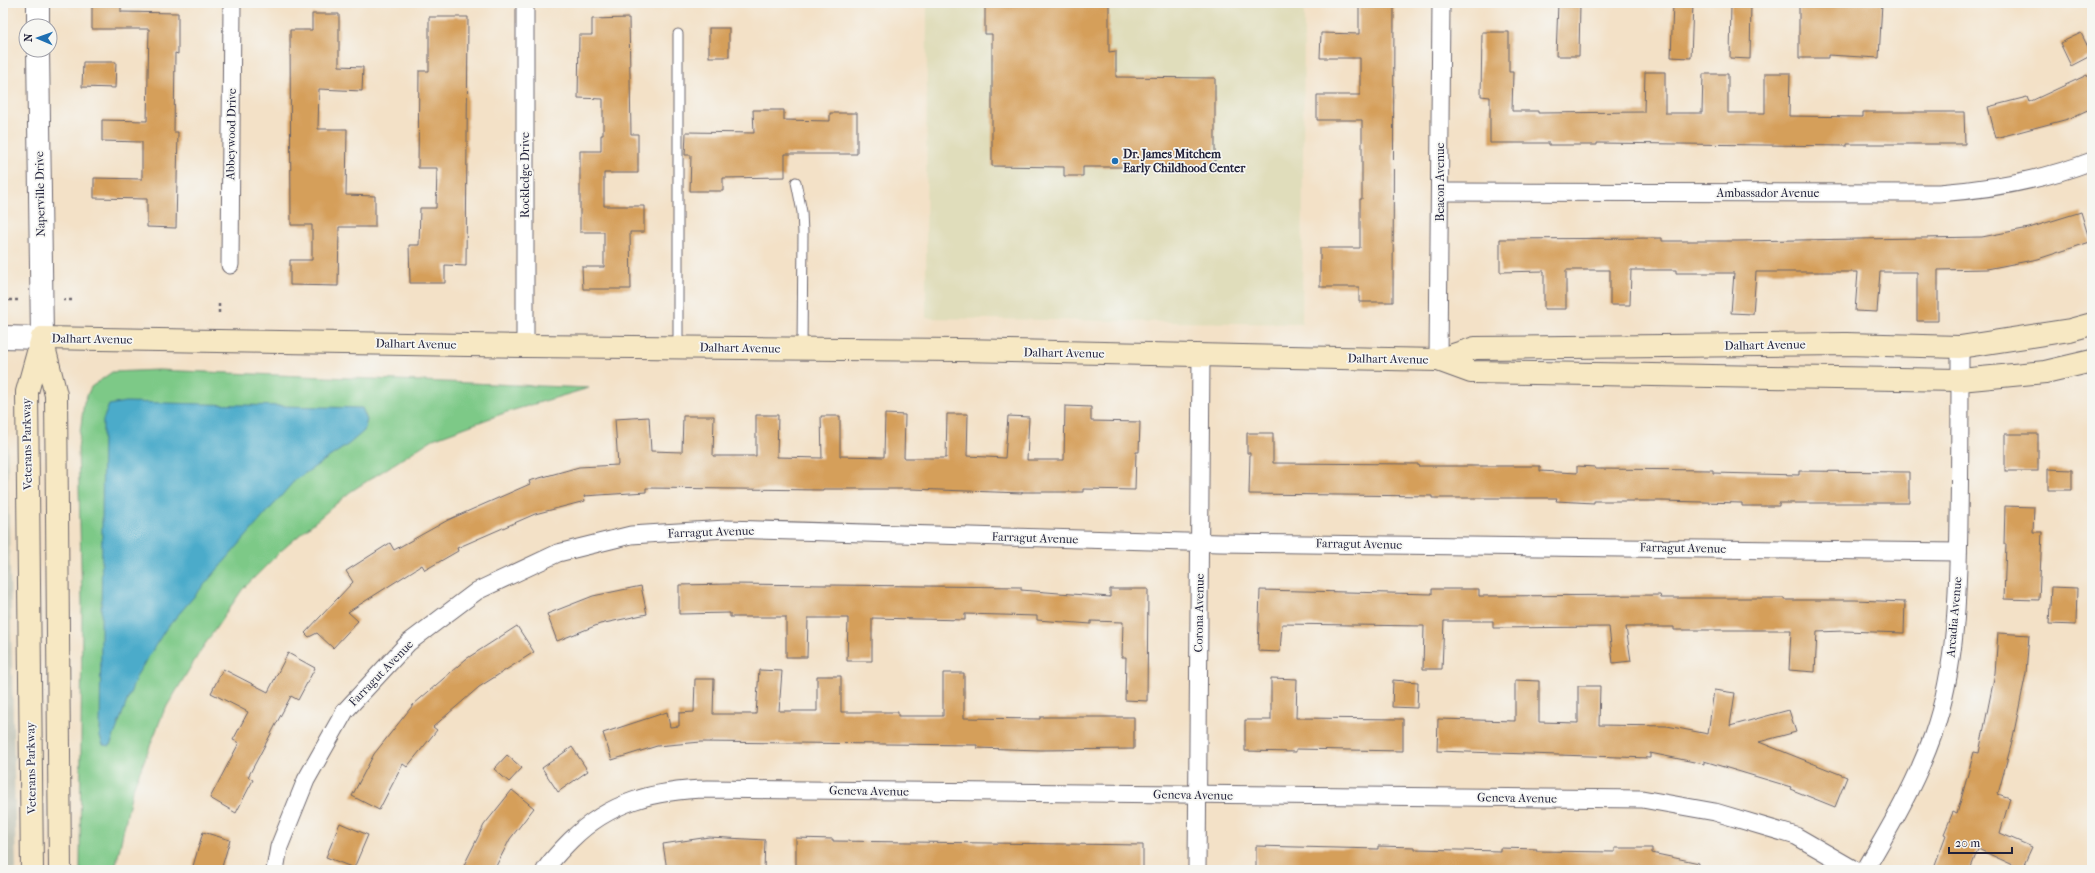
<svg xmlns="http://www.w3.org/2000/svg" width="2095" height="873" font-family="'IM FELL French Canon',serif">
	<style>
		.built { fill: #e0ddbb }
		.industrial { fill: #c4c6b9 }
		.green { fill: #7dc987; stroke: #507661 }
		.water { fill: #4babca; stroke: #366682 }
		.building { fill: #d59f5a }
		.lines { fill: none; stroke-linecap: round; stroke-linejoin: round }
		.service-casing { stroke: #6b656c; stroke-width: 11 }
		.minor-casing { stroke: #6b656c; stroke-width: 19 }
		.tertiary-casing { stroke: #6b656c; stroke-width: 24 }
		.secondary-casing { stroke: #6b656c; stroke-width: 24 }
		.path { stroke: #6b656c; stroke-width: 2.5; stroke-dasharray: 3 3; stroke-linecap: butt }
		.service { stroke: #fff; stroke-width: 9 }
		.minor { stroke: #fff; stroke-width: 17 }
		.tertiary { stroke: #fff; stroke-width: 22 }
		.secondary { stroke: #f7e8c3; stroke-width: 22 }
		.poi-dot { fill: #1f6fb2; stroke: #f6f6f2; stroke-width: 1.5 }
		.labels { text-anchor: middle; dominant-baseline: central; stroke-width: 3.5; stroke-linejoin: round; paint-order: stroke }
		.street-label { font-size: 12px; fill: #22223b; stroke: #f6f6f2 }
		.poi-label { font-size: 12px; font-weight: bold; fill: #22223b; stroke: #f6f6f2; text-anchor: start }
	</style>
	<rect width="100%" height="100%" fill="#f6f6f2"/>
	<filter id="ink" filterUnits="userSpaceOnUse"><feTurbulence type="fractalNoise" baseFrequency=".025" numOctaves="2"/><feDisplacementMap in="SourceGraphic" scale="8" xChannelSelector="R" yChannelSelector="G"/><feConvolveMatrix kernelMatrix="1 2 1 2 8 2 1 2 1" color-interpolation-filters="sRGB"/></filter>
	<filter id="wash" filterUnits="userSpaceOnUse"><feTurbulence type="fractalNoise" baseFrequency=".012" numOctaves="4" result="noise"/><feDisplacementMap in="SourceGraphic" scale="16" xChannelSelector="R" yChannelSelector="G"/><feGaussianBlur stdDeviation="0.9" result="paint"/><feColorMatrix in="noise" values="0 0 0 0 0 0 0 0 0 0 0 0 0 0 0 0 0 1.4 0 .05"/><feComposite in="paint" operator="in"/></filter>
	<g filter="url(#wash)">
		<rect width="100%" height="100%" fill="#f3e1c7"/>
		<path class="built" d="M 927,3 L 1304,3 L 1302,324 L 926,318 Z"/>
		<path class="industrial" d="M 3,417 L 7,421 L 16,870 L 3,870 Z"/>
		<path class="green" d="M 158,370 L 589,388 L 507,412 L 433,439 L 350,492 L 282,550 L 242,590 L 201,650 L 164,711 L 132,791 L 115,870 L 80,870 L 82,604 L 78,448 L 84,402 L 91,387 L 112,372 Z"/>
		<path class="water" d="M 125,402 L 362,408 L 367,420 L 364,431 L 349,444 L 295,480 L 165,630 L 137,675 L 110,746 L 103,745 L 100,737 L 103,420 L 109,405 Z"/>
		<g id="blocks">
			<g class="building">
				<path d="M 92,3 L 121,3 L 121,12 L 178,13 L 178,54 L 175,53 L 174,132 L 178,132 L 176,228 L 147,227 L 147,199 L 94,198 L 94,178 L 142,179 L 142,142 L 102,141 L 102,120 L 147,121 L 149,29 L 92,29 Z"/>
				<path d="M 985,3 L 1109,3 L 1109,52 L 1116,51 L 1116,77 L 1215,78 L 1215,167 L 1083,167 L 1083,176 L 1064,176 L 1064,167 L 992,166 L 992,34 L 985,34 Z"/>
				<path d="M 1359,3 L 1394,3 L 1393,302 L 1359,302 L 1359,287 L 1320,287 L 1320,248 L 1360,248 L 1360,199 L 1362,199 L 1362,120 L 1317,120 L 1317,95 L 1360,95 L 1360,58 L 1320,58 L 1321,33 L 1359,34 Z"/>
				<path d="M 1558,3 L 1580,3 L 1579,56 L 1556,56 Z"/>
				<path d="M 1673,3 L 1693,3 L 1691,58 L 1671,57 Z"/>
				<path d="M 1731,3 L 1751,3 L 1750,59 L 1730,58 Z"/>
				<path d="M 1799,3 L 1882,3 L 1879,58 L 1828,55 L 1828,58 L 1799,58 Z"/>
				<path d="M 312,14 L 339,14 L 339,66 L 363,67 L 362,91 L 319,89 L 318,129 L 347,129 L 346,195 L 375,196 L 375,227 L 339,227 L 338,286 L 290,285 L 290,260 L 312,260 L 312,225 L 291,225 L 290,30 L 312,30 Z"/>
				<path d="M 429,17 L 468,17 L 466,266 L 445,265 L 445,283 L 410,283 L 409,245 L 419,245 L 420,208 L 436,208 L 437,168 L 418,168 L 419,71 L 429,71 Z"/>
				<path d="M 629,18 L 631,134 L 638,134 L 638,173 L 604,173 L 604,206 L 644,206 L 644,232 L 630,232 L 631,289 L 583,289 L 582,267 L 604,267 L 604,232 L 580,232 L 580,151 L 601,151 L 601,135 L 603,135 L 603,99 L 578,98 L 579,35 L 592,35 L 592,19 Z"/>
				<rect x="709" y="28" width="20" height="29"/>
				<path d="M 1482,32 L 1509,32 L 1509,72 L 1513,72 L 1512,111 L 1538,111 L 1538,113 L 1644,112 L 1645,72 L 1665,72 L 1665,113 L 1702,113 L 1703,74 L 1728,74 L 1728,113 L 1765,113 L 1765,73 L 1790,73 L 1789,116 L 1863,117 L 1863,112 L 1964,112 L 1965,144 L 1847,144 L 1847,146 L 1597,143 L 1597,145 L 1549,145 L 1549,143 L 1490,143 L 1490,97 L 1481,96 Z"/>
				<path d="M 2081,33 L 2092,55 L 2071,66 L 2060,43 Z"/>
				<path d="M 83,62 L 116,62 L 115,88 L 82,87 Z"/>
				<path d="M 2087,75 L 2092,86 L 2092,108 L 2068,119 L 1996,138 L 1988,107 L 2027,97 L 2029,102 Z"/>
				<path d="M 753,110 L 784,110 L 784,120 L 830,121 L 830,113 L 857,113 L 857,154 L 785,154 L 785,177 L 723,178 L 723,191 L 690,191 L 691,155 L 685,155 L 686,132 L 754,133 Z"/>
				<path d="M 2081,212 L 2090,242 L 2038,259 L 1987,269 L 1938,270 L 1938,321 L 1917,321 L 1917,272 L 1880,272 L 1877,312 L 1855,311 L 1858,272 L 1756,272 L 1753,314 L 1731,313 L 1734,273 L 1676,273 L 1676,270 L 1631,270 L 1630,305 L 1610,305 L 1610,270 L 1566,270 L 1566,309 L 1544,309 L 1544,271 L 1500,272 L 1500,239 L 1662,238 L 1662,241 L 1737,241 L 1982,237 L 2029,228 Z"/>
				<path d="M 1065,406 L 1091,407 L 1091,421 L 1140,422 L 1139,452 L 1136,452 L 1135,490 L 1083,489 L 1083,492 L 1022,492 L 1022,493 L 912,489 L 823,489 L 823,490 L 646,488 L 646,492 L 584,496 L 585,501 L 535,514 L 457,548 L 458,551 L 425,570 L 422,565 L 348,612 L 358,621 L 333,648 L 317,633 L 309,637 L 305,633 L 353,582 L 346,571 L 390,543 L 394,550 L 448,520 L 530,484 L 529,481 L 579,467 L 618,465 L 615,419 L 649,417 L 651,451 L 682,452 L 683,416 L 714,416 L 713,456 L 756,456 L 756,415 L 778,415 L 777,457 L 822,458 L 821,416 L 840,416 L 840,456 L 884,457 L 885,414 L 905,415 L 904,458 L 946,458 L 947,414 L 968,414 L 967,456 L 1005,458 L 1008,416 L 1029,417 L 1027,460 L 1064,460 Z"/>
				<path d="M 1247,433 L 1273,433 L 1273,463 L 1418,464 L 1418,466 L 1540,466 L 1540,471 L 1577,473 L 1577,466 L 1595,467 L 1595,469 L 1713,470 L 1713,473 L 1799,475 L 1799,471 L 1909,472 L 1909,503 L 1779,503 L 1779,506 L 1742,506 L 1742,503 L 1663,501 L 1594,501 L 1594,503 L 1556,501 L 1557,498 L 1432,498 L 1432,496 L 1249,494 L 1250,453 L 1247,453 Z"/>
				<rect x="2005" y="434" width="33" height="37"/>
				<path d="M 2048,469 L 2072,470 L 2072,490 L 2048,490 Z"/>
				<path d="M 2005,506 L 2034,507 L 2033,532 L 2042,532 L 2039,600 L 2004,599 L 2006,544 L 2004,544 Z"/>
				<path d="M 731,584 L 1021,587 L 1021,590 L 1110,597 L 1110,589 L 1148,589 L 1147,701 L 1125,700 L 1126,657 L 1122,657 L 1123,622 L 1091,621 L 1091,624 L 1037,620 L 1037,616 L 965,614 L 965,620 L 872,618 L 872,661 L 847,661 L 848,618 L 808,618 L 807,657 L 786,657 L 786,617 L 730,617 L 730,613 L 679,614 L 679,585 Z"/>
				<path d="M 641,586 L 647,614 L 600,624 L 557,641 L 547,614 L 593,596 Z"/>
				<path d="M 2051,587 L 2077,588 L 2076,625 L 2049,624 Z"/>
				<path d="M 1432,589 L 1479,589 L 1479,596 L 1660,595 L 1661,598 L 1784,598 L 1784,600 L 1855,600 L 1905,602 L 1904,633 L 1844,631 L 1817,632 L 1815,672 L 1789,670 L 1791,630 L 1674,630 L 1674,627 L 1626,627 L 1631,661 L 1613,663 L 1609,627 L 1493,628 L 1493,621 L 1444,621 L 1442,669 L 1423,669 L 1424,626 L 1282,624 L 1280,652 L 1258,651 L 1260,590 L 1432,594 Z"/>
				<path d="M 517,626 L 534,652 L 479,687 L 433,727 L 437,730 L 407,767 L 403,764 L 379,810 L 352,796 L 374,754 L 413,705 L 466,659 Z"/>
				<path d="M 1998,633 L 2029,635 L 2026,673 L 2012,742 L 1998,794 L 2010,798 L 2000,833 L 2032,847 L 2022,869 L 1978,849 L 1970,870 L 1933,870 L 1946,835 L 1944,834 L 1953,812 L 1957,814 L 1974,752 L 1979,753 L 1995,673 Z"/>
				<path d="M 288,653 L 315,668 L 298,700 L 291,696 L 248,777 L 253,780 L 236,813 L 210,798 L 239,743 L 233,740 L 248,712 L 211,693 L 223,669 L 268,692 Z"/>
				<path d="M 759,670 L 782,671 L 779,711 L 817,711 L 817,676 L 841,676 L 841,712 L 898,712 L 898,716 L 943,716 L 943,673 L 964,673 L 964,718 L 1040,719 L 1040,717 L 1134,717 L 1134,749 L 1040,750 L 977,748 L 977,745 L 701,742 L 657,746 L 612,760 L 603,733 L 667,712 L 670,727 L 679,726 L 679,713 L 694,712 L 695,679 L 714,679 L 713,714 L 756,714 Z"/>
				<path d="M 1271,678 L 1297,679 L 1296,718 L 1403,719 L 1403,751 L 1296,749 L 1296,752 L 1245,751 L 1245,720 L 1271,720 Z"/>
				<path d="M 1393,680 L 1418,682 L 1417,708 L 1392,707 Z"/>
				<path d="M 1515,680 L 1539,681 L 1539,722 L 1578,723 L 1578,686 L 1600,686 L 1599,725 L 1667,726 L 1708,734 L 1714,690 L 1735,693 L 1730,726 L 1789,710 L 1796,732 L 1759,742 L 1847,777 L 1835,807 L 1790,789 L 1791,787 L 1704,761 L 1704,764 L 1650,753 L 1650,758 L 1437,751 L 1438,719 L 1515,721 Z"/>
				<path d="M 572,747 L 588,771 L 558,792 L 542,768 Z"/>
				<path d="M 507,755 L 522,768 L 509,782 L 494,769 Z"/>
				<path d="M 512,790 L 534,808 L 510,839 L 494,870 L 476,870 L 464,865 L 484,825 Z"/>
				<path d="M 340,823 L 368,835 L 354,868 L 326,857 Z"/>
				<path d="M 203,832 L 230,840 L 221,870 L 205,870 L 193,866 Z"/>
				<path d="M 709,837 L 765,840 L 764,870 L 721,870 L 721,867 L 699,870 L 667,870 L 663,844 Z"/>
				<path d="M 796,838 L 833,839 L 833,841 L 1143,845 L 1143,870 L 796,870 Z"/>
				<path d="M 1256,846 L 1378,849 L 1378,846 L 1415,847 L 1415,849 L 1500,851 L 1500,848 L 1537,849 L 1536,851 L 1615,852 L 1615,848 L 1652,848 L 1652,853 L 1699,863 L 1698,870 L 1256,870 Z"/>
			</g>
		</g>
	</g>
	<g filter="url(#ink)">
		<use href="#blocks" fill-opacity="0" stroke="#6b656c" stroke-width="1"/>
		<g class="lines">
			<g class="service-casing">
				<g id="service">
					<path d="M 796,182 L 802,212 L 803,233 L 802,349"/>
					<path d="M 678,348 L 678,34"/>
				</g>
			</g>
			<g class="minor-casing">
				<g id="minor">
					<path d="M 1440,192 L 1939,193 C 1992,189 2043,180 2092,161"/>
					<path d="M 230,265 L 232,3"/>
					<path d="M 525,346 L 525,3"/>
					<path d="M 1438,360 L 1441,3"/>
					<path d="M 275,870 L 279,847 L 306,780 L 345,711 L 408,643 L 477,591 L 558,553 L 631,535 L 726,529 L 1220,543 L 1958,552"/>
					<path d="M 545,870 C 552,859 562,849 571,840 C 609,802 655,790 708,789 L 1642,799 L 1715,812 L 1796,836 L 1855,870"/>
					<path d="M 1197,870 L 1201,356"/>
					<path d="M 1865,870 C 1891,826 1916,783 1933,735 C 1957,666 1958,591 1959,519 C 1960,462 1960,404 1960,347"/>
				</g>
			</g>
			<g class="tertiary-casing">
				<g id="tertiary">
					<path d="M 38,3 L 38,26"/>
					<path d="M 3,337 L 42,338 L 38,50"/>
				</g>
			</g>
			<g class="secondary-casing">
				<g id="secondary">
					<path d="M 42,338 L 525,346 L 959,350 L 1438,360 L 1471,372 L 1960,380 L 2045,372 L 2092,361"/>
					<path d="M 42,339 L 56,395 L 60,870"/>
					<path d="M 1438,360 L 1475,348 L 1846,344 L 1960,347 L 2070,330 L 2092,324"/>
					<path d="M 32,870 L 27,392 L 42,338"/>
				</g>
			</g>
			<g class="path">
				<path d="M 3,300 L 20,300"/>
				<path d="M 63,300 L 74,300"/>
				<path d="M 219,304 L 219,313"/>
			</g>
			<use href="#service" class="service"/>
			<use href="#minor" class="minor"/>
			<use href="#tertiary" class="tertiary"/>
			<use href="#secondary" class="secondary"/>
		</g>
	</g>
	<circle class="poi-dot" cx="1115" cy="161" r="4"/>
	<g class="labels">
		<g class="street-label">
			<text transform="translate(231 134) rotate(-89)">Abbeywood Drive</text>
			<text transform="translate(525 175) rotate(-90)">Rockledge Drive</text>
			<text transform="translate(1440 182) rotate(-90)">Beacon Avenue</text>
			<text x="1768" y="193">Ambassador Avenue</text>
			<text transform="translate(40 194) rotate(-91)">Naperville Drive</text>
			<text transform="translate(92 339) rotate(1)">Dalhart Avenue</text>
			<text transform="translate(416 344) rotate(1)">Dalhart Avenue</text>
			<text transform="translate(1765 345) rotate(-1)">Dalhart Avenue</text>
			<text transform="translate(740 348) rotate(1)">Dalhart Avenue</text>
			<text transform="translate(1064 353) rotate(1)">Dalhart Avenue</text>
			<text transform="translate(1388 359) rotate(1)">Dalhart Avenue</text>
			<text transform="translate(27 444) rotate(-91)">Veterans Parkway</text>
			<text transform="translate(711 532) rotate(-2)">Farragut Avenue</text>
			<text transform="translate(1035 538) rotate(2)">Farragut Avenue</text>
			<text transform="translate(1359 544) rotate(1)">Farragut Avenue</text>
			<text transform="translate(1683 548) rotate(1)">Farragut Avenue</text>
			<text transform="translate(1199 613) rotate(-89)">Corona Avenue</text>
			<text transform="translate(1954 617) rotate(-85)">Arcadia Avenue</text>
			<text transform="translate(381 673) rotate(-46)">Farragut Avenue</text>
			<text transform="translate(31 768) rotate(-91)">Veterans Parkway</text>
			<text transform="translate(869 791) rotate(1)">Geneva Avenue</text>
			<text transform="translate(1193 795) rotate(1)">Geneva Avenue</text>
			<text transform="translate(1517 798) rotate(1)">Geneva Avenue</text>
		</g>
		<g class="poi-label">
			<text x="1123" y="154">Dr. James Mitchem<tspan x="1123" dy="14">Early Childhood Center</tspan></text>
		</g>
	</g>
	<rect width="2095" height="873" fill="none" stroke="#f6f6f2" stroke-width="16"/>
	<g transform="translate(38 38) rotate(272)"><circle r="19" fill="#f6f6f2" stroke="#a1a1a9"/>
	<path d="M0-3L7 15L0 10L-7 15Z" fill="#1f6fb2"/>
	<text y="-6" font-size="11" font-weight="bold" text-anchor="middle" fill="#22223b">N</text>
	</g>
	<path d="M1949 847v6h63v-6" fill="none" stroke="#22223b" stroke-width="2"/>
	<text x="1955" y="847" font-size="12" fill="#22223b" stroke="#f6f6f2" stroke-width="3" paint-order="stroke">20 m</text>
</svg>
